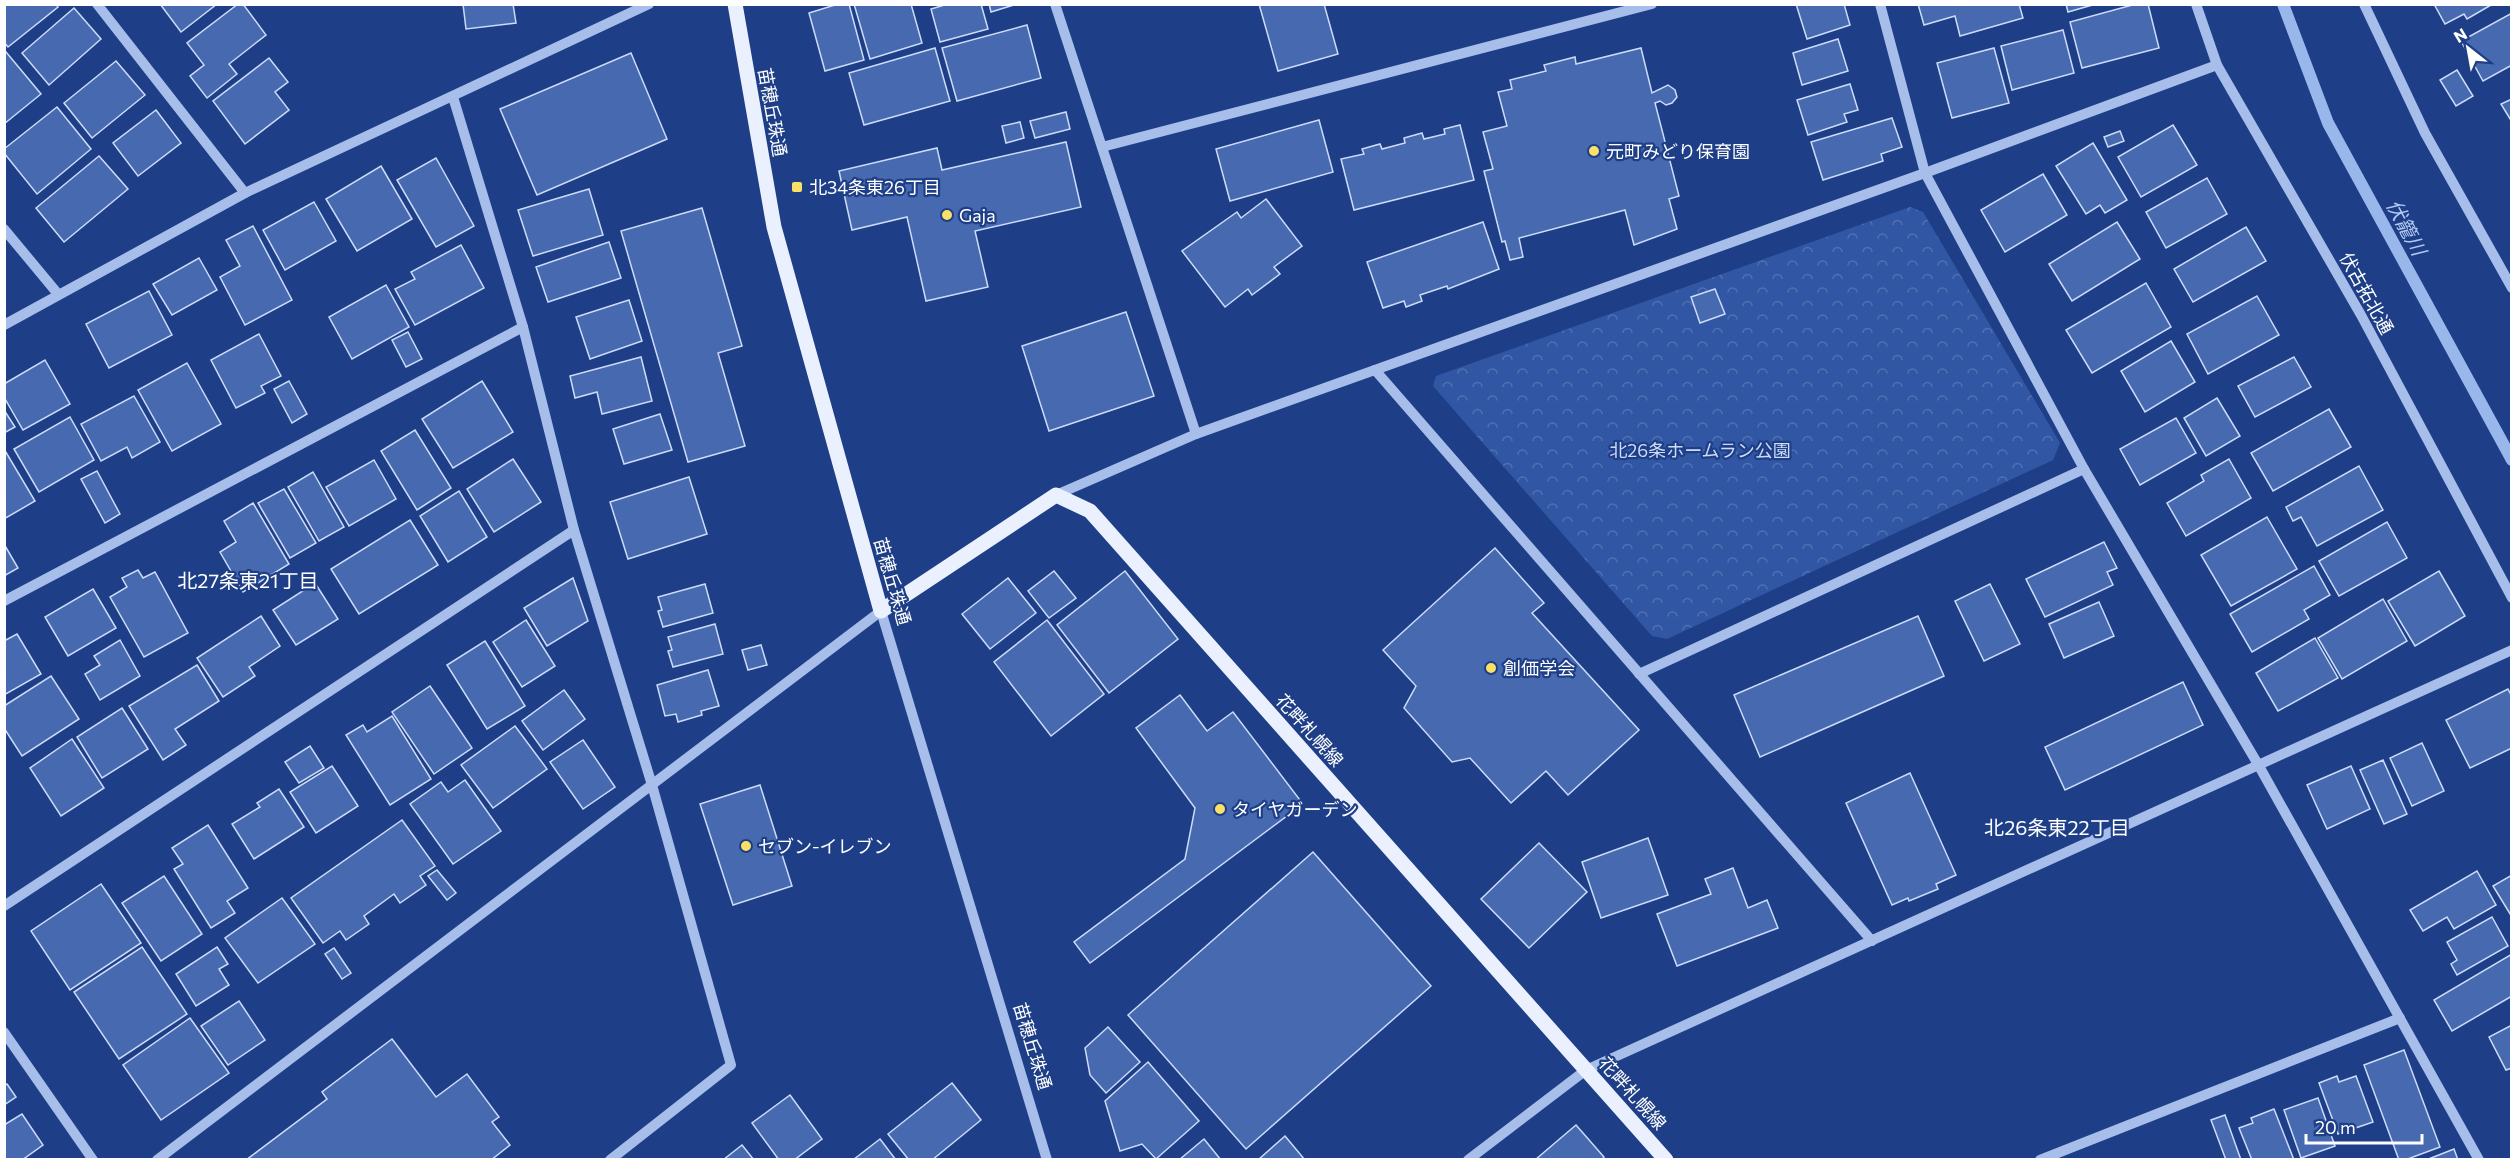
<svg xmlns="http://www.w3.org/2000/svg" width="2516" height="1164" font-family="Commissioner,'Noto Sans JP',sans-serif">
	<style>
		.park { fill: url(#park-crowns) }
		.lines { fill: none; stroke-linecap: round; stroke-linejoin: round }
		.stream { stroke: #9ab7ec; stroke-width: 12 }
		.building { fill: #4669af; stroke: #ccdbf8; stroke-width: 1.5 }
		.minor { stroke: #a7beeb; stroke-width: 10 }
		.major { stroke: #ebf0fe; stroke-width: 15 }
		.poi-dot { fill: #fae066; stroke: #1e3f87; stroke-width: 2 }
		.labels { text-anchor: middle; dominant-baseline: central; stroke-width: 4.5; stroke-linejoin: round; paint-order: stroke }
		.street-label { font-size: 18px; fill: #fff; stroke: #1e3f87 }
		.poi-label { font-size: 18px; fill: #fff; stroke: #1e3f87; text-anchor: start }
		.park-label { font-size: 18px; fill: #ccdbf8; stroke: #1e3f87 }
		.water-label { font-size: 20px; font-style: italic; fill: #b3c8f2; stroke: #1e3f87 }
		.neighbourhood-label { font-size: 20px; fill: #fff; stroke: #1e3f87 }
	</style>
	<defs>
		<pattern id="park-crowns" width="20" height="18" patternUnits="userSpaceOnUse" patternTransform="scale(1.5)"><rect width="20" height="18" fill="#3157a4"/><path d="M2 6a3 3 0 1 1 6 0M12 15a3 3 0 1 1 6 0" fill="none" stroke="#5070b2"/></pattern>
	</defs>
	<rect width="100%" height="100%" fill="#1e3f87"/>
	<path class="park" d="M 1910,207 L 1923,212 L 2060,443 L 2053,460 L 1667,639 L 1652,636 L 1433,386 L 1436,376 Z"/>
	<g class="lines">
		<path class="stream" d="M 2283,4 L 2328,123 L 2512,460"/>
	</g>
	<g class="building">
		<path d="M 4,4 L 56,4 L 58,7 L 8,47 L 4,42 Z"/>
		<path d="M 160,4 L 217,4 L 181,32 Z"/>
		<path d="M 238,4 L 243,4 L 266,35 L 229,64 L 237,74 L 207,98 L 190,76 L 204,65 L 187,43 Z"/>
		<path d="M 463,4 L 513,4 L 516,23 L 466,29 Z"/>
		<path d="M 838,4 L 849,4 L 864,60 L 825,71 L 809,13 Z"/>
		<path d="M 854,4 L 911,4 L 922,43 L 870,59 Z"/>
		<path d="M 948,4 L 981,4 L 988,29 L 940,42 L 931,9 Z"/>
		<path d="M 989,4 L 1017,4 L 991,12 Z"/>
		<path d="M 1259,4 L 1324,4 L 1338,54 L 1278,71 Z"/>
		<path d="M 1796,4 L 1844,4 L 1850,25 L 1807,39 Z"/>
		<path d="M 1918,4 L 2019,4 L 2023,18 L 1960,36 L 1955,16 L 1924,25 Z"/>
		<path d="M 2066,4 L 2096,4 L 2068,12 Z"/>
		<path d="M 2136,4 L 2148,4 L 2159,48 L 2082,68 L 2070,22 Z"/>
		<path d="M 2434,4 L 2490,4 L 2491,5 L 2467,19 L 2464,14 L 2445,24 Z"/>
		<path d="M 74,8 L 101,39 L 49,85 L 22,53 Z"/>
		<path d="M 2512,13 L 2512,65 L 2483,81 L 2461,41 Z"/>
		<path d="M 1027,25 L 1041,78 L 957,101 L 942,48 Z"/>
		<path d="M 2063,30 L 2074,73 L 2012,90 L 2001,46 Z"/>
		<path d="M 1838,39 L 1848,71 L 1802,85 L 1793,53 Z"/>
		<path d="M 935,48 L 950,101 L 864,125 L 849,73 Z"/>
		<path d="M 1641,48 L 1652,93 L 1668,85 L 1675,90 L 1677,97 L 1672,103 L 1666,105 L 1660,101 L 1655,103 L 1679,196 L 1669,199 L 1677,229 L 1634,245 L 1625,210 L 1519,238 L 1523,257 L 1510,260 L 1505,241 L 1502,242 L 1484,171 L 1493,169 L 1483,132 L 1507,126 L 1498,92 L 1512,89 L 1510,80 L 1546,71 L 1544,65 L 1575,57 L 1576,64 Z"/>
		<path d="M 1994,48 L 2009,103 L 1952,118 L 1937,63 Z"/>
		<path d="M 6,52 L 41,94 L 4,124 L 4,53 Z"/>
		<path d="M 631,53 L 667,139 L 537,195 L 500,109 Z"/>
		<path d="M 269,58 L 288,82 L 275,92 L 289,110 L 245,144 L 213,101 Z"/>
		<path d="M 116,61 L 145,95 L 92,138 L 64,103 Z"/>
		<path d="M 2457,70 L 2473,96 L 2456,106 L 2440,80 Z"/>
		<path d="M 1850,84 L 1858,110 L 1844,114 L 1847,122 L 1808,135 L 1797,100 Z"/>
		<path d="M 2512,99 L 2512,122 L 2501,104 Z"/>
		<path d="M 57,107 L 91,149 L 37,194 L 4,153 L 4,149 Z"/>
		<path d="M 156,110 L 181,143 L 138,176 L 113,143 Z"/>
		<path d="M 1066,112 L 1070,129 L 1035,138 L 1030,121 Z"/>
		<path d="M 1892,118 L 1902,147 L 1881,154 L 1883,161 L 1823,180 L 1811,142 Z"/>
		<path d="M 1319,120 L 1333,172 L 1230,201 L 1216,149 Z"/>
		<path d="M 1020,122 L 1024,138 L 1006,143 L 1002,126 Z"/>
		<path d="M 1460,125 L 1474,180 L 1354,210 L 1341,159 L 1364,154 L 1362,149 L 1380,144 L 1382,149 L 1405,143 L 1404,138 L 1422,133 L 1424,139 L 1445,134 L 1444,129 Z"/>
		<path d="M 2173,125 L 2197,165 L 2141,197 L 2118,157 Z"/>
		<path d="M 2120,131 L 2124,141 L 2108,147 L 2104,137 Z"/>
		<path d="M 1066,142 L 1081,207 L 975,231 L 988,287 L 926,301 L 907,217 L 852,230 L 839,171 L 937,148 L 942,170 Z"/>
		<path d="M 2093,143 L 2127,200 L 2105,213 L 2100,205 L 2086,214 L 2056,166 Z"/>
		<path d="M 99,156 L 128,189 L 64,242 L 36,208 Z"/>
		<path d="M 436,158 L 474,226 L 436,247 L 397,180 Z"/>
		<path d="M 381,166 L 412,219 L 357,251 L 326,199 Z"/>
		<path d="M 2043,174 L 2067,215 L 2005,252 L 1981,210 Z"/>
		<path d="M 2207,178 L 2227,214 L 2166,248 L 2146,212 Z"/>
		<path d="M 589,189 L 603,235 L 533,256 L 518,210 Z"/>
		<path d="M 1266,199 L 1302,246 L 1274,267 L 1280,274 L 1252,295 L 1248,289 L 1225,307 L 1182,251 L 1237,212 L 1241,218 Z"/>
		<path d="M 314,202 L 336,241 L 285,270 L 263,230 Z"/>
		<path d="M 702,208 L 742,346 L 718,353 L 745,446 L 688,462 L 621,231 Z"/>
		<path d="M 1483,222 L 1499,269 L 1448,289 L 1447,286 L 1420,295 L 1422,301 L 1406,307 L 1404,301 L 1383,308 L 1367,262 Z"/>
		<path d="M 2117,222 L 2140,259 L 2072,301 L 2049,264 Z"/>
		<path d="M 253,226 L 292,300 L 245,325 L 220,277 L 240,266 L 226,240 Z"/>
		<path d="M 2246,227 L 2266,261 L 2193,302 L 2174,269 Z"/>
		<path d="M 609,242 L 621,278 L 548,302 L 536,267 Z"/>
		<path d="M 461,245 L 484,288 L 415,325 L 395,289 L 415,279 L 411,272 Z"/>
		<path d="M 199,258 L 217,290 L 172,315 L 153,284 Z"/>
		<path d="M 2146,283 L 2171,327 L 2092,373 L 2066,330 Z"/>
		<path d="M 386,285 L 409,327 L 352,359 L 329,317 Z"/>
		<path d="M 1715,289 L 1725,314 L 1700,323 L 1691,297 Z"/>
		<path d="M 149,291 L 172,335 L 109,368 L 86,324 Z"/>
		<path d="M 2257,296 L 2279,335 L 2208,374 L 2187,334 Z"/>
		<path d="M 629,300 L 642,341 L 590,359 L 576,317 Z"/>
		<path d="M 1126,312 L 1154,396 L 1049,431 L 1022,346 Z"/>
		<path d="M 408,332 L 422,359 L 406,367 L 392,340 Z"/>
		<path d="M 259,334 L 281,376 L 261,386 L 265,393 L 236,408 L 211,360 Z"/>
		<path d="M 2171,341 L 2195,382 L 2145,412 L 2121,371 Z"/>
		<path d="M 641,357 L 652,401 L 602,414 L 597,392 L 575,398 L 570,376 Z"/>
		<path d="M 2294,357 L 2311,387 L 2255,417 L 2238,386 Z"/>
		<path d="M 45,360 L 70,404 L 23,430 L 4,397 L 4,384 Z"/>
		<path d="M 187,363 L 221,424 L 172,451 L 138,390 Z"/>
		<path d="M 289,381 L 307,414 L 292,423 L 274,389 Z"/>
		<path d="M 482,381 L 513,432 L 453,468 L 422,419 Z"/>
		<path d="M 134,396 L 160,442 L 132,458 L 127,447 L 101,461 L 81,424 Z"/>
		<path d="M 2217,398 L 2240,436 L 2206,456 L 2184,418 Z"/>
		<path d="M 2329,409 L 2351,447 L 2273,491 L 2251,453 Z"/>
		<path d="M 4,410 L 15,427 L 4,433 Z"/>
		<path d="M 660,414 L 672,450 L 624,464 L 613,429 Z"/>
		<path d="M 70,417 L 94,460 L 39,492 L 14,449 Z"/>
		<path d="M 2176,418 L 2196,453 L 2140,485 L 2120,449 Z"/>
		<path d="M 415,430 L 451,488 L 417,510 L 381,451 Z"/>
		<path d="M 4,449 L 35,501 L 4,519 Z"/>
		<path d="M 513,459 L 541,502 L 494,532 L 467,489 Z"/>
		<path d="M 2229,459 L 2251,498 L 2186,536 L 2167,503 L 2204,481 L 2201,475 Z"/>
		<path d="M 374,460 L 396,499 L 349,526 L 326,487 Z"/>
		<path d="M 2359,466 L 2383,510 L 2317,546 L 2301,517 L 2293,521 L 2286,507 Z"/>
		<path d="M 97,471 L 120,514 L 105,523 L 81,479 Z"/>
		<path d="M 313,472 L 344,527 L 319,541 L 288,487 Z"/>
		<path d="M 689,477 L 707,534 L 628,559 L 610,502 Z"/>
		<path d="M 284,489 L 316,543 L 290,558 L 258,503 Z"/>
		<path d="M 459,491 L 487,537 L 448,562 L 420,516 Z"/>
		<path d="M 253,503 L 289,564 L 243,592 L 220,552 L 236,542 L 224,521 Z"/>
		<path d="M 2267,517 L 2297,569 L 2231,606 L 2201,555 Z"/>
		<path d="M 410,520 L 438,565 L 359,614 L 331,569 Z"/>
		<path d="M 2387,522 L 2407,558 L 2339,596 L 2319,561 Z"/>
		<path d="M 2104,542 L 2117,568 L 2107,572 L 2113,585 L 2045,617 L 2026,579 Z"/>
		<path d="M 4,544 L 18,568 L 4,576 Z"/>
		<path d="M 1495,548 L 1544,603 L 1532,613 L 1639,730 L 1568,795 L 1546,771 L 1511,803 L 1470,758 L 1452,762 L 1404,708 L 1416,686 L 1383,650 Z"/>
		<path d="M 2314,566 L 2330,595 L 2304,610 L 2309,619 L 2252,652 L 2230,614 Z"/>
		<path d="M 138,570 L 143,578 L 155,572 L 188,633 L 144,657 L 110,597 L 127,587 L 122,578 Z"/>
		<path d="M 1054,571 L 1076,598 L 1049,618 L 1028,591 Z"/>
		<path d="M 1125,571 L 1178,639 L 1109,693 L 1057,625 Z"/>
		<path d="M 2439,571 L 2465,616 L 2415,646 L 2388,601 Z"/>
		<path d="M 573,578 L 588,621 L 547,646 L 524,608 Z"/>
		<path d="M 1008,578 L 1036,613 L 990,649 L 962,614 Z"/>
		<path d="M 315,583 L 338,619 L 296,645 L 273,610 Z"/>
		<path d="M 705,584 L 713,613 L 663,627 L 658,611 L 662,610 L 658,597 Z"/>
		<path d="M 1990,584 L 2020,644 L 1984,661 L 1955,601 Z"/>
		<path d="M 93,589 L 116,628 L 68,656 L 45,617 Z"/>
		<path d="M 2383,599 L 2407,641 L 2342,679 L 2318,638 Z"/>
		<path d="M 2099,602 L 2114,636 L 2064,658 L 2049,624 Z"/>
		<path d="M 261,616 L 280,646 L 249,667 L 255,676 L 223,697 L 197,658 Z"/>
		<path d="M 1918,616 L 1944,676 L 1760,757 L 1734,695 Z"/>
		<path d="M 526,620 L 555,666 L 522,687 L 493,642 Z"/>
		<path d="M 1047,620 L 1104,694 L 1051,736 L 994,662 Z"/>
		<path d="M 715,624 L 723,654 L 673,667 L 668,651 L 672,650 L 668,637 Z"/>
		<path d="M 17,634 L 41,674 L 4,695 L 4,641 Z"/>
		<path d="M 2315,638 L 2338,678 L 2278,711 L 2256,673 Z"/>
		<path d="M 120,640 L 140,676 L 100,700 L 85,674 L 100,665 L 94,656 Z"/>
		<path d="M 485,641 L 525,706 L 487,729 L 447,665 Z"/>
		<path d="M 761,645 L 767,665 L 748,670 L 742,650 Z"/>
		<path d="M 197,665 L 219,701 L 175,729 L 186,745 L 163,760 L 129,706 Z"/>
		<path d="M 708,670 L 719,706 L 701,711 L 702,715 L 678,722 L 676,714 L 665,716 L 657,685 Z"/>
		<path d="M 51,676 L 79,719 L 22,756 L 4,728 L 4,706 Z"/>
		<path d="M 2183,682 L 2203,725 L 2065,790 L 2045,747 Z"/>
		<path d="M 430,686 L 472,748 L 434,774 L 392,712 Z"/>
		<path d="M 2508,689 L 2512,697 L 2512,748 L 2470,768 L 2446,720 Z"/>
		<path d="M 564,690 L 585,719 L 543,750 L 522,721 Z"/>
		<path d="M 1180,695 L 1207,731 L 1233,712 L 1303,804 L 1090,963 L 1074,942 L 1185,859 L 1195,808 L 1136,728 Z"/>
		<path d="M 122,708 L 148,749 L 102,778 L 77,737 Z"/>
		<path d="M 392,716 L 431,779 L 390,805 L 346,735 L 363,725 L 367,732 Z"/>
		<path d="M 515,726 L 547,769 L 493,808 L 461,765 Z"/>
		<path d="M 72,739 L 104,788 L 61,816 L 30,768 Z"/>
		<path d="M 583,740 L 615,787 L 583,809 L 550,762 Z"/>
		<path d="M 2422,743 L 2444,791 L 2412,806 L 2390,758 Z"/>
		<path d="M 310,746 L 324,768 L 299,783 L 285,762 Z"/>
		<path d="M 2383,760 L 2407,814 L 2384,824 L 2360,770 Z"/>
		<path d="M 332,766 L 358,806 L 316,833 L 290,792 Z"/>
		<path d="M 2351,766 L 2370,809 L 2327,829 L 2307,785 Z"/>
		<path d="M 1910,773 L 1956,875 L 1936,884 L 1938,889 L 1909,901 L 1908,898 L 1892,905 L 1846,803 Z"/>
		<path d="M 465,780 L 501,831 L 453,864 L 410,804 L 441,782 L 448,792 Z"/>
		<path d="M 760,785 L 792,886 L 733,905 L 700,804 Z"/>
		<path d="M 279,789 L 304,827 L 254,859 L 232,824 L 260,807 L 257,803 Z"/>
		<path d="M 402,820 L 435,866 L 420,876 L 426,885 L 400,903 L 394,894 L 364,916 L 369,924 L 346,940 L 340,931 L 323,943 L 291,898 Z"/>
		<path d="M 208,825 L 248,888 L 227,901 L 235,913 L 211,928 L 174,869 L 183,864 L 172,848 Z"/>
		<path d="M 1648,838 L 1668,895 L 1601,918 L 1582,862 Z"/>
		<path d="M 1539,843 L 1587,892 L 1529,948 L 1481,899 Z"/>
		<path d="M 1313,852 L 1431,986 L 1246,1149 L 1128,1015 Z"/>
		<path d="M 1733,868 L 1748,908 L 1767,900 L 1778,928 L 1677,966 L 1657,914 L 1711,894 L 1705,879 Z"/>
		<path d="M 437,870 L 456,893 L 447,900 L 428,876 Z"/>
		<path d="M 2477,871 L 2496,905 L 2454,929 L 2447,917 L 2423,931 L 2410,910 Z"/>
		<path d="M 2512,875 L 2512,917 L 2493,886 Z"/>
		<path d="M 164,876 L 202,934 L 161,961 L 122,903 Z"/>
		<path d="M 101,884 L 141,943 L 70,990 L 31,931 Z"/>
		<path d="M 282,898 L 315,944 L 258,983 L 225,938 Z"/>
		<path d="M 2492,917 L 2508,946 L 2457,975 L 2451,964 L 2457,960 L 2447,942 Z"/>
		<path d="M 142,947 L 187,1014 L 119,1059 L 74,992 Z"/>
		<path d="M 217,947 L 228,964 L 219,969 L 229,985 L 196,1006 L 176,974 Z"/>
		<path d="M 334,948 L 351,973 L 342,979 L 325,954 Z"/>
		<path d="M 2512,954 L 2512,996 L 2452,1031 L 2434,1000 Z"/>
		<path d="M 239,1001 L 265,1040 L 228,1065 L 201,1026 Z"/>
		<path d="M 190,1018 L 229,1073 L 161,1120 L 123,1065 Z"/>
		<path d="M 2512,1025 L 2512,1068 L 2506,1070 L 2489,1037 Z"/>
		<path d="M 1108,1027 L 1140,1062 L 1106,1093 L 1090,1075 L 1085,1048 Z"/>
		<path d="M 392,1039 L 436,1097 L 467,1074 L 499,1117 L 492,1122 L 510,1145 L 491,1160 L 246,1160 L 327,1099 L 322,1092 Z"/>
		<path d="M 2404,1050 L 2440,1147 L 2405,1160 L 2399,1160 L 2364,1065 Z"/>
		<path d="M 1148,1062 L 1199,1121 L 1156,1159 L 1142,1144 L 1120,1151 L 1105,1101 Z"/>
		<path d="M 2337,1076 L 2339,1082 L 2356,1076 L 2373,1122 L 2338,1134 L 2319,1083 Z"/>
		<path d="M 952,1083 L 981,1120 L 932,1160 L 909,1160 L 888,1134 Z"/>
		<path d="M 7,1084 L 16,1097 L 4,1105 L 4,1086 Z"/>
		<path d="M 790,1095 L 822,1139 L 794,1160 L 779,1160 L 752,1123 Z"/>
		<path d="M 2318,1098 L 2335,1146 L 2301,1158 L 2284,1110 Z"/>
		<path d="M 2274,1109 L 2294,1160 L 2252,1160 L 2239,1128 L 2253,1123 L 2251,1118 Z"/>
		<path d="M 22,1114 L 43,1145 L 22,1160 L 4,1160 L 4,1125 Z"/>
		<path d="M 2225,1115 L 2241,1160 L 2226,1160 L 2211,1120 Z"/>
		<path d="M 1576,1125 L 1604,1157 L 1602,1160 L 1535,1160 Z"/>
		<path d="M 1285,1136 L 1305,1160 L 1258,1160 Z"/>
		<path d="M 880,1139 L 896,1160 L 853,1160 Z"/>
		<path d="M 1204,1139 L 1221,1160 L 1179,1160 Z"/>
		<path d="M 742,1145 L 754,1160 L 723,1160 Z"/>
		<path d="M 2454,1149 L 2458,1160 L 2426,1160 Z"/>
	</g>
	<g class="lines">
		<g class="minor">
			<path d="M 97,4 L 245,193"/>
			<path d="M 1055,4 L 1196,434"/>
			<path d="M 1880,4 L 1925,173 L 2084,469 L 2259,766 L 2479,1160"/>
			<path d="M 2196,4 L 2217,65 L 2361,315 L 2512,598"/>
			<path d="M 2364,4 L 2425,133 L 2512,288"/>
			<path d="M 453,97 L 523,327 L 574,530 L 652,785 L 731,1065 L 610,1160"/>
			<path d="M 1102,147 L 1652,4"/>
			<path d="M 4,229 L 58,294"/>
			<path d="M 4,325 L 245,193 L 649,4"/>
			<path d="M 1375,370 L 1872,941"/>
			<path d="M 1056,495 L 1196,434 L 1925,173 L 2217,65"/>
			<path d="M 4,601 L 523,327"/>
			<path d="M 1639,674 L 2084,469"/>
			<path d="M 4,906 L 574,530"/>
			<path d="M 4,1032 L 93,1160"/>
			<path d="M 157,1160 L 881,611 L 1047,1160"/>
			<path d="M 1468,1160 L 1586,1070 L 2512,650"/>
			<path d="M 2040,1160 L 2400,1018"/>
		</g>
		<path class="major" d="M 735,4 L 774,227 L 881,611 L 1056,495 L 1090,511 L 1666,1160"/>
	</g>
	<g class="poi-dot">
		<circle cx="1594" cy="151" r="6"/>
		<rect x="791" y="181" width="12" height="12" rx="3"/>
		<circle cx="947" cy="215" r="6"/>
		<circle cx="1491" cy="668" r="6"/>
		<circle cx="1220" cy="809" r="6"/>
		<circle cx="746" cy="846" r="6"/>
	</g>
	<g class="labels">
		<g class="street-label">
			<text transform="translate(773 112) rotate(80)">苗穂丘珠通</text>
			<text transform="translate(2367 293) rotate(61)">伏古拓北通</text>
			<text transform="translate(893 581) rotate(74)">苗穂丘珠通</text>
			<text transform="translate(1310 730) rotate(48)">花畔札幌線</text>
			<text transform="translate(1033 1046) rotate(73)">苗穂丘珠通</text>
			<text transform="translate(1633 1093) rotate(48)">花畔札幌線</text>
		</g>
		<g class="poi-label">
			<text x="1606" y="151">元町みどり保育園</text>
			<text x="809" y="187">北34条東26丁目</text>
			<text x="959" y="215">Gaja</text>
			<text x="1503" y="668">創価学会</text>
			<text x="1232" y="809">タイヤガーデン</text>
			<text x="758" y="846">セブン-イレブン</text>
		</g>
		<g class="park-label">
			<text x="1700" y="450">北26条ホームラン公園</text>
		</g>
		<g class="water-label">
			<text transform="translate(2407 227) rotate(62)">伏籠川</text>
		</g>
		<g class="neighbourhood-label">
			<text x="248" y="580">北27条東21丁目</text>
			<text x="2057" y="827">北26条東22丁目</text>
		</g>
	</g>
	<rect width="2516" height="1164" fill="none" stroke="#ffffff" stroke-width="12"/>
	<g transform="translate(2468 48) rotate(329)" stroke="#1e3f87" stroke-width="4.5" paint-order="stroke">
	<path d="M0-4.5L10 22L0 15L-10 22Z" fill="#ffffff"/>
	<text y="-9" font-size="16" font-weight="bold" text-anchor="middle" fill="#ffffff">N</text>
	</g>
	<path d="M2306 1134v9h116v-9" fill="none" stroke="#ffffff" stroke-width="3"/>
	<text x="2315" y="1134" font-size="18" fill="#ffffff" stroke="#1e3f87" stroke-width="4.5" paint-order="stroke">20 m</text>
</svg>
